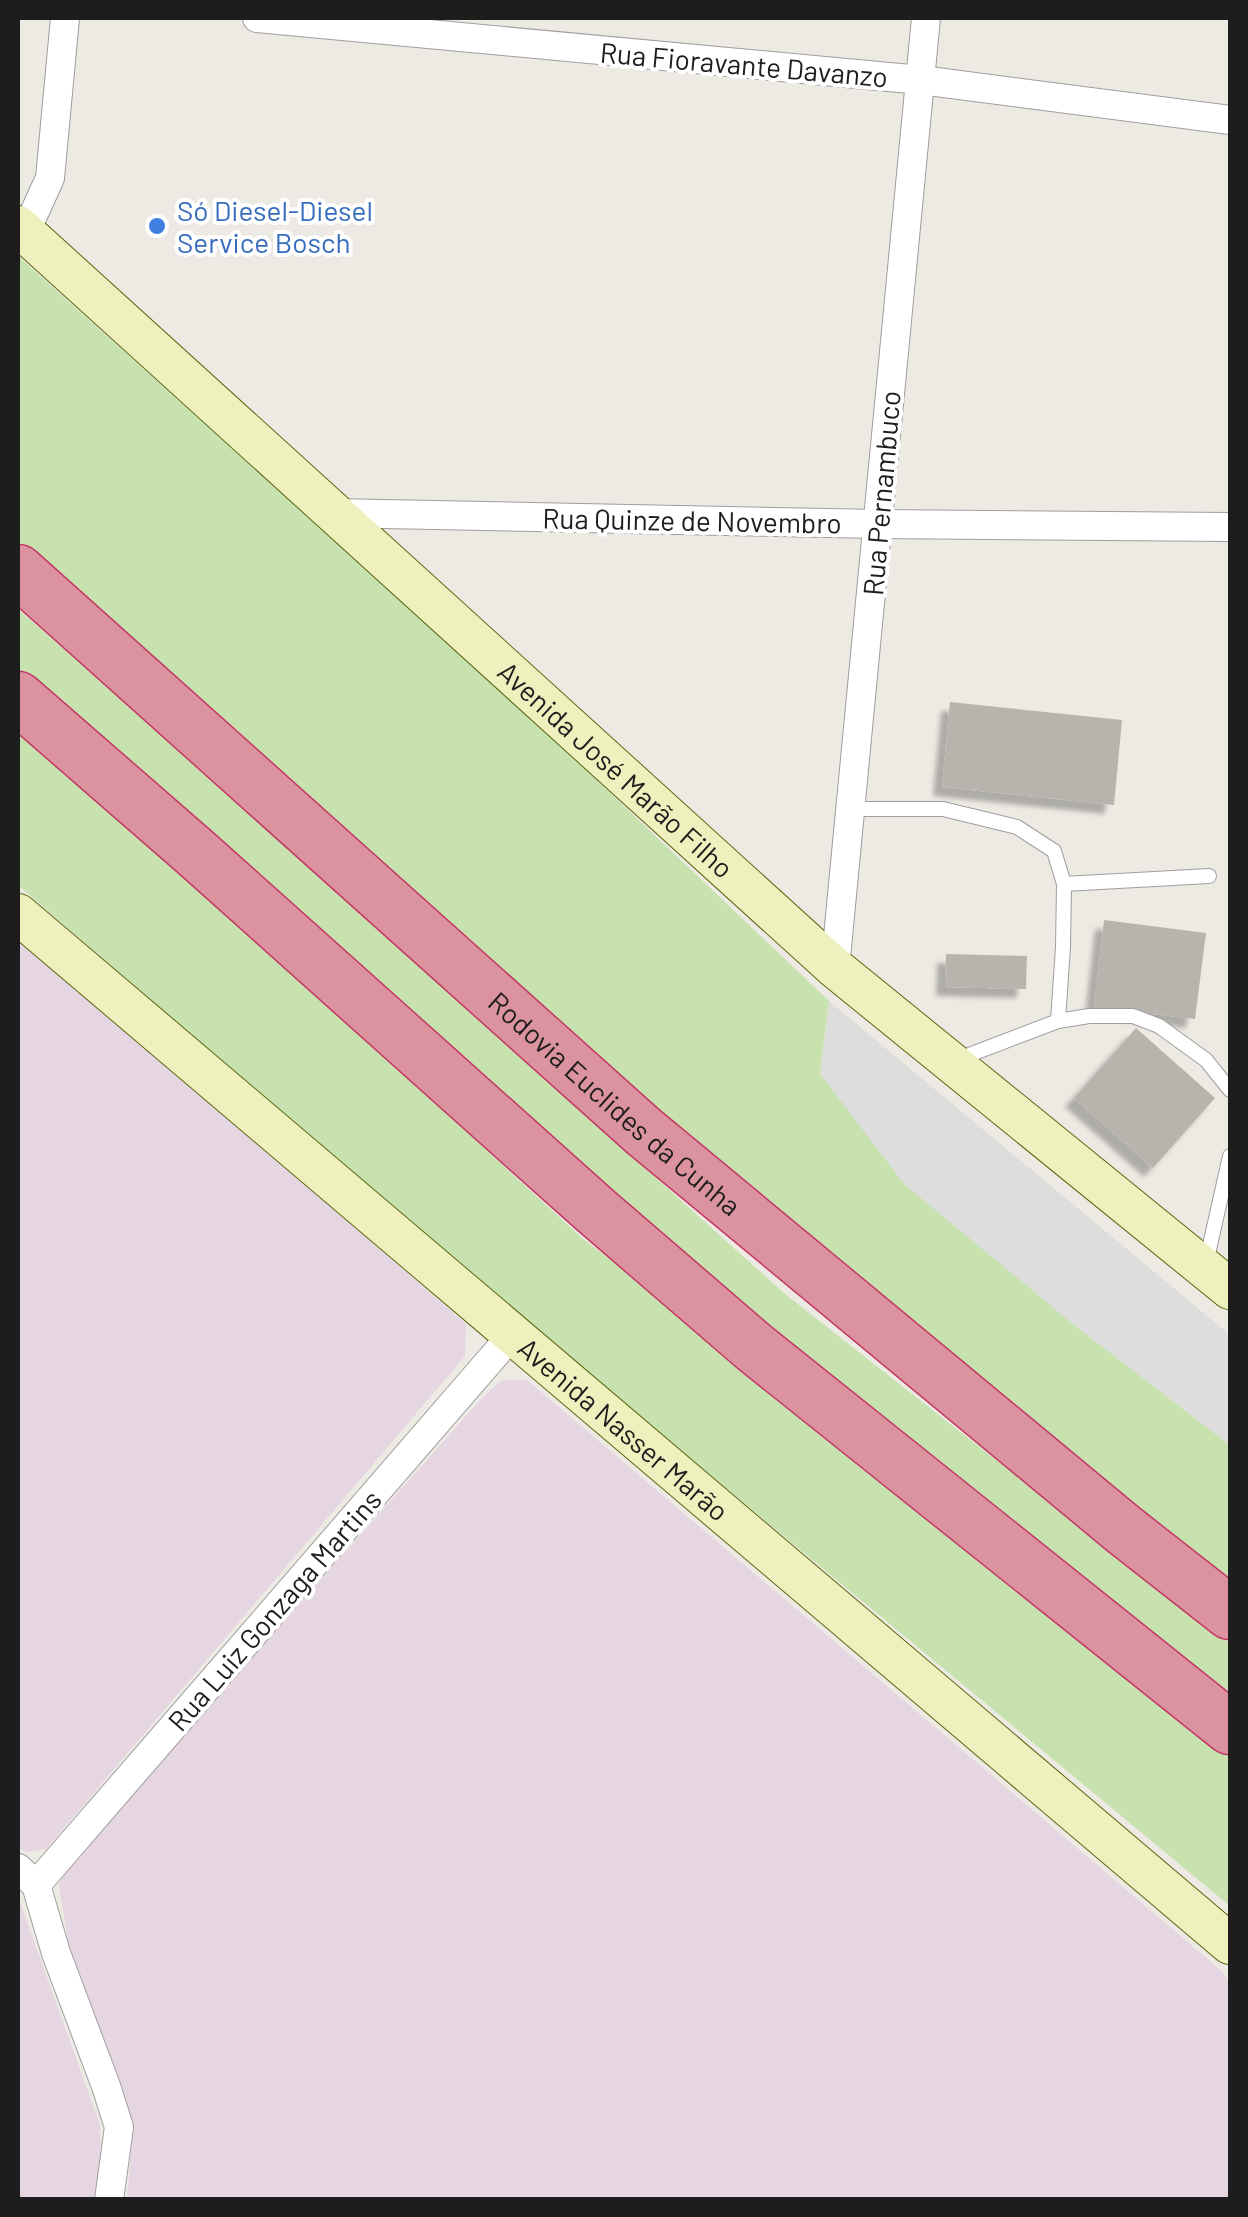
<svg xmlns="http://www.w3.org/2000/svg" width="1248" height="2217" font-family="Barlow,sans-serif">
	<style>
		.industrial { fill: #e5d6e2 }
		.grass { fill: #c7e1af }
		.parking { fill: #ddd }
		.building { fill: #b9b3ad; filter: url(#shadow) }
		.lines { fill: none; stroke-linecap: round; stroke-linejoin: round }
		.lane-casing { stroke: #9e9e9e; stroke-width: 16 }
		.street-casing { stroke: #9e9e9e; stroke-width: 30 }
		.secondary-casing { stroke: #5c6611; stroke-width: 42 }
		.highway-casing { stroke: #c33866; stroke-width: 55 }
		.lane { stroke: #fff; stroke-width: 14 }
		.street { stroke: #fff; stroke-width: 28 }
		.secondary { stroke: #eef1bd; stroke-width: 40 }
		.highway { stroke: #dc93a0; stroke-width: 52 }
		.shop-dot { fill: #3f7fe0; stroke: #fff; stroke-width: 4 }
		.labels { text-anchor: middle; dominant-baseline: central; stroke-width: 8; stroke-linejoin: round; paint-order: stroke }
		.street-label { font-size: 28px; fill: #1d1d1d; stroke: #fff }
		.shop-label { font-size: 28px; fill: #366cbe; stroke: #fff; text-anchor: start }
	</style>
	<defs>
		<filter id="shadow"><feDropShadow dx="-9" dy="9" stdDeviation="2.5" flood-color="#0004"/></filter>
	</defs>
	<rect width="100%" height="100%" fill="#edeae3"/>
	<g class="industrial">
		<path d="M 18,937 L 466,1324 L 465,1356 L 46,1849 L 27,1852 L 18,1848 Z"/>
		<path d="M 502,1380 L 527,1380 L 1224,1973 L 1230,1985 L 1230,2199 L 127,2199 L 133,2128 L 69,1947 L 59,1886 L 65,1867 L 483,1397 Z"/>
		<path d="M 18,1897 L 100,2125 L 101,2157 L 95,2199 L 18,2199 Z"/>
	</g>
	<g class="grass">
		<path d="M 18,256 L 521,708 L 829,1001 L 820,1074 L 1073,1324 L 1230,1445 L 1230,1581 L 1139,1509 L 658,1110 L 260,761 L 18,541 Z"/>
		<path d="M 18,609 L 234,798 L 785,1294 L 1230,1644 L 1230,1709 L 764,1336 L 18,675 Z"/>
		<path d="M 18,724 L 181,869 L 582,1238 L 746,1365 L 1230,1752 L 1230,1906 L 512,1311 L 18,885 Z"/>
	</g>
	<path class="parking" d="M 829,1001 L 1230,1335 L 1230,1445 L 1073,1324 L 905,1185 L 820,1074 Z"/>
	<g class="building">
		<path d="M 950,702 L 1122,720 L 1114,805 L 942,787 Z"/>
		<path d="M 1104,920 L 1206,933 L 1195,1019 L 1094,1007 Z"/>
		<path d="M 946,954 L 1027,956 L 1026,989 L 945,987 Z"/>
		<path d="M 1136,1028 L 1215,1098 L 1153,1168 L 1074,1098 Z"/>
	</g>
	<g class="lines">
		<g class="lane-casing">
			<g id="lane">
				<path d="M 851,809 L 943,809 L 1017,827 L 1054,851 L 1064,884 L 1063,947 L 1058,1021"/>
				<path d="M 1064,884 L 1209,876"/>
				<path d="M 956,1060 L 1058,1021 L 1089,1016 L 1133,1016 L 1159,1026 L 1206,1060 L 1230,1090"/>
				<path d="M 1206,1263 L 1230,1156"/>
			</g>
		</g>
		<g class="street-casing">
			<g id="street">
				<path d="M 257,18 L 921,80 L 1230,120"/>
				<path d="M 25,233 L 50,178 L 65,18"/>
				<path d="M 333,513 L 878,524 L 1230,527"/>
				<path d="M 835,968 L 926,18"/>
				<path d="M 18,1868 L 36,1885 L 56,1953 L 106,2086 L 119,2127 L 109,2200"/>
				<path d="M 36,1885 L 512,1335"/>
			</g>
		</g>
		<g class="secondary-casing">
			<g id="secondary">
				<path id="s1" d="M 18,226 L 835,968 L 1230,1289"/>
				<path id="s2" d="M 18,914 L 1230,1944"/>
			</g>
		</g>
		<g class="highway-casing">
			<g id="highway">
				<path id="s3" d="M 18,571 L 643,1131 L 1123,1529 L 1230,1613"/>
				<path d="M 18,698 L 196,853 L 596,1211 L 755,1348 L 1230,1728"/>
			</g>
		</g>
		<use href="#lane" class="lane"/>
		<use href="#street" class="street"/>
		<use href="#secondary" class="secondary"/>
		<use href="#highway" class="highway"/>
	</g>
	<circle class="shop-dot" cx="157" cy="226" r="10"/>
	<g class="labels">
		<g class="street-label">
			<text transform="translate(744 64) rotate(5)">Rua Fioravante Davanzo</text>
			<text transform="translate(881 493) rotate(-85)">Rua Pernambuco</text>
			<text transform="translate(692 520) rotate(1)">Rua Quinze de Novembro</text>
			<text stroke="none"><textPath href="#s1" startOffset="808">Avenida José Marão Filho</textPath></text>
			<text stroke="none"><textPath href="#s3" startOffset="800">Rodovia Euclides da Cunha</textPath></text>
			<text stroke="none"><textPath href="#s2" startOffset="795">Avenida Nasser Marão</textPath></text>
			<text transform="translate(274 1610) rotate(-49)">Rua Luiz Gonzaga Martins</text>
		</g>
		<g class="shop-label">
			<text x="177" y="210">Só Diesel-Diesel<tspan x="177" dy="32">Service Bosch</tspan></text>
		</g>
	</g>
	<rect width="1248" height="2217" fill="none" stroke="#1d1d1d" stroke-width="40"/>
</svg>
